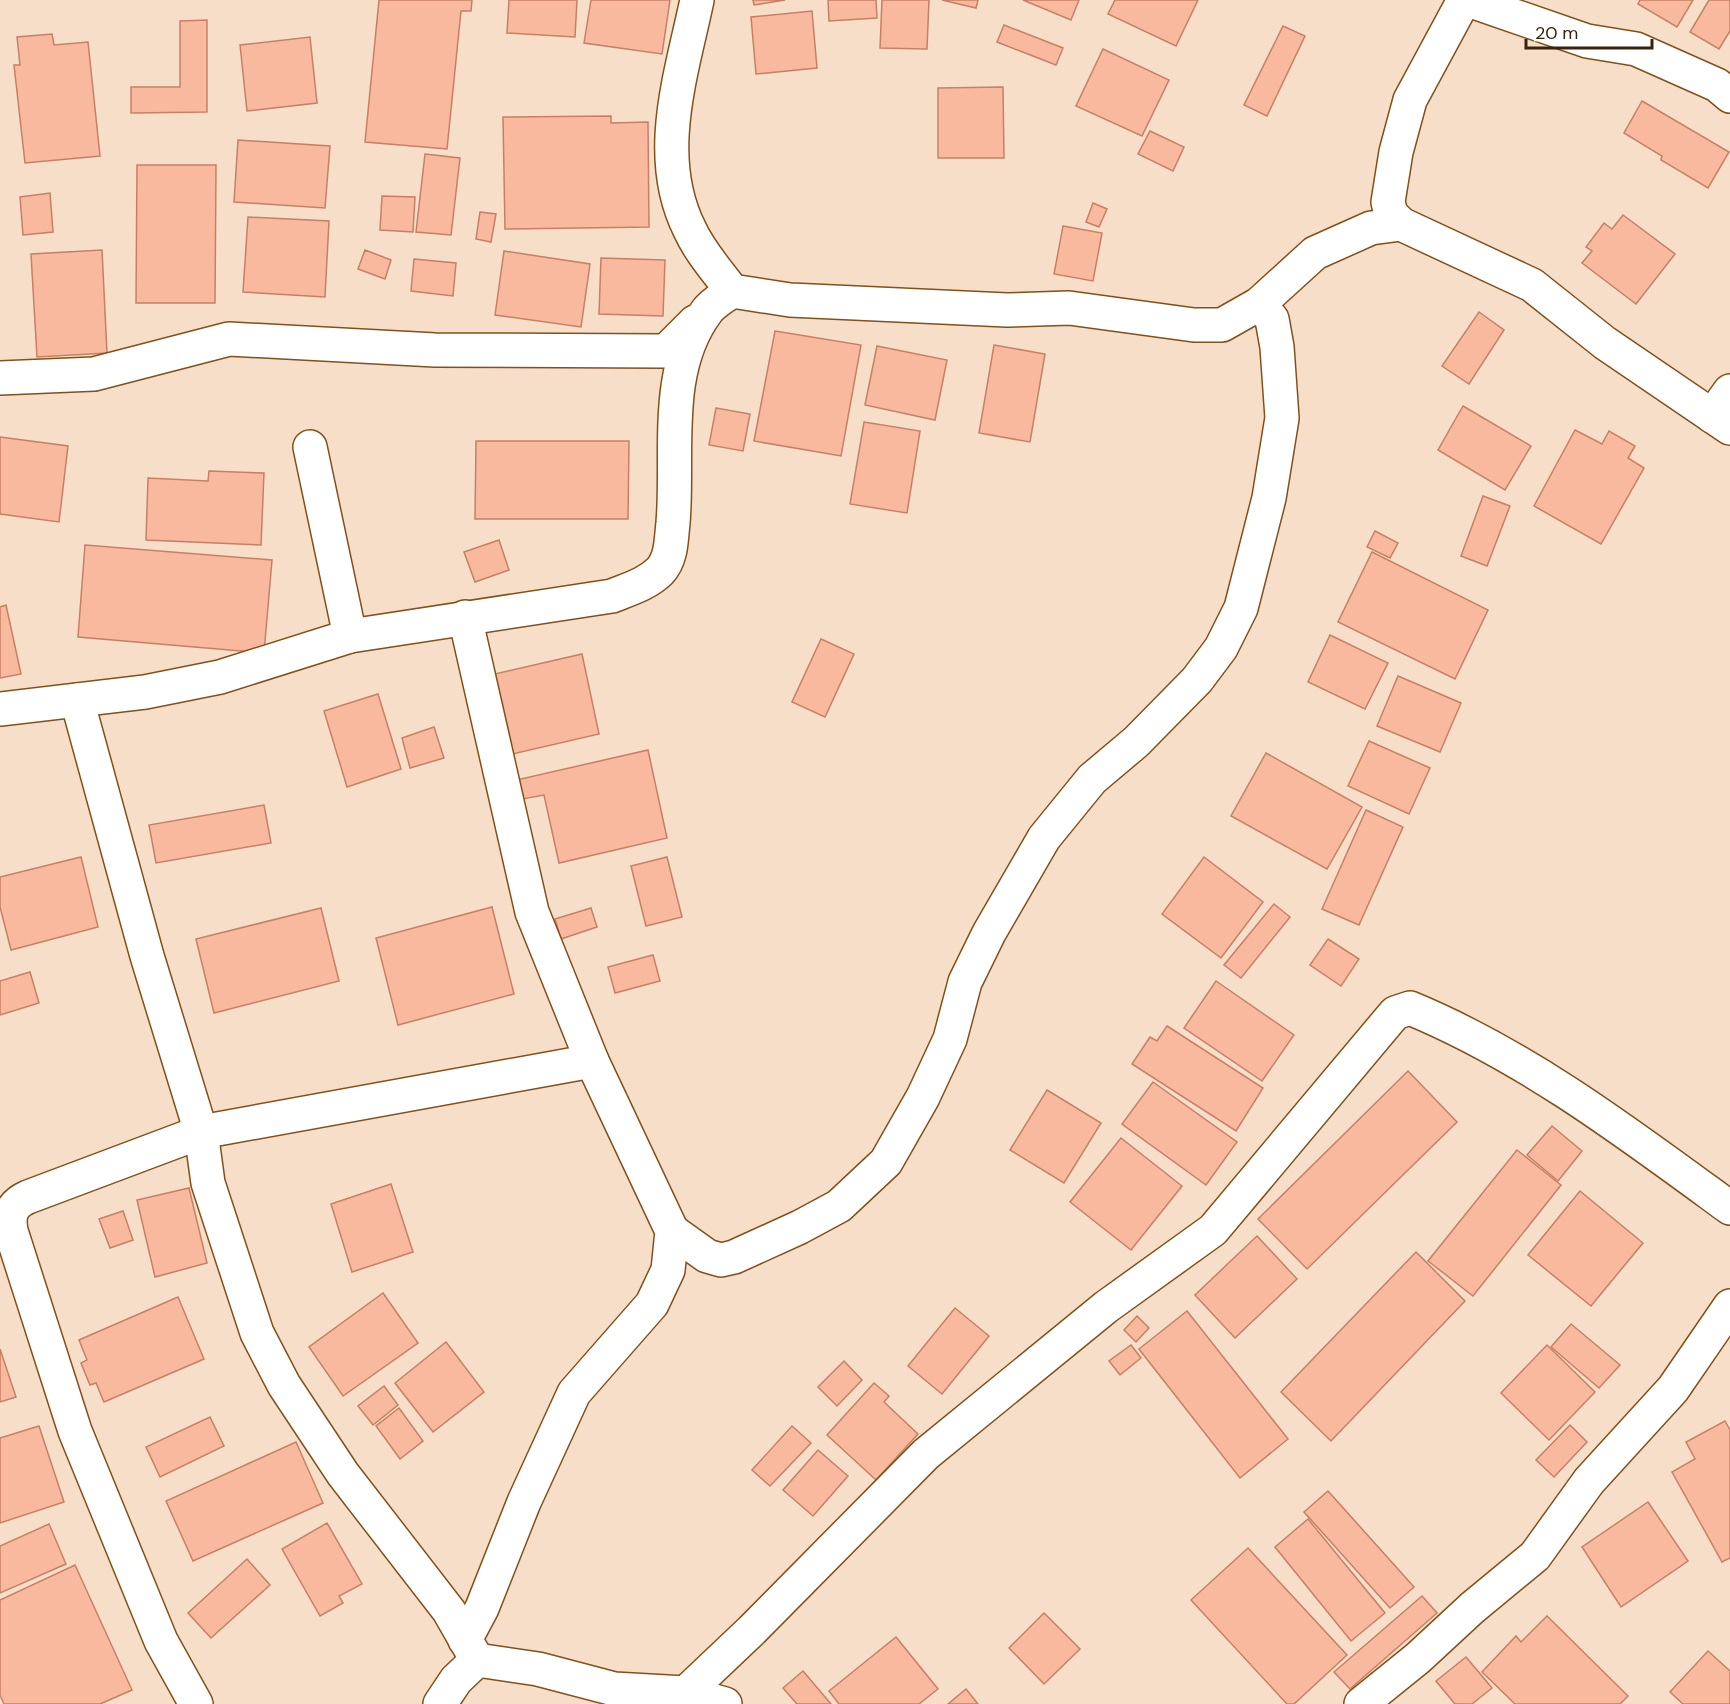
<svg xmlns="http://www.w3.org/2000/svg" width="1730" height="1704" font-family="'DM Sans',sans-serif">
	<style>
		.building { fill: #f9b99e; stroke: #c78063; stroke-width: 1.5 }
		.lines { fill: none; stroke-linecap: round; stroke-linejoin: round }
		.minor-casing { stroke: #835018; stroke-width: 36 }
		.minor { stroke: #fff; stroke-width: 33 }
	</style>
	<rect width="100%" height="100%" fill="#f6dec9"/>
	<g class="building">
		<path d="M 379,0 L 472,0 L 471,11 L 461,11 L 447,149 L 365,142 Z"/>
		<path d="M 509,0 L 577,0 L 575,37 L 507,33 Z"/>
		<path d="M 591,0 L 670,0 L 662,54 L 584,43 Z"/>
		<path d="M 753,0 L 785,0 L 754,5 Z"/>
		<path d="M 828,0 L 876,0 L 877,18 L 829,21 Z"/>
		<path d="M 882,0 L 929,0 L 927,49 L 880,48 Z"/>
		<path d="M 942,0 L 978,0 L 976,8 Z"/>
		<path d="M 1023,0 L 1079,0 L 1071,20 Z"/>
		<path d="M 1115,0 L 1198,0 L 1176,46 L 1108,14 Z"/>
		<path d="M 1640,0 L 1693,0 L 1677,27 L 1638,4 Z"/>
		<path d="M 1709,0 L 1730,0 L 1730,31 L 1719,49 L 1690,32 Z"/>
		<path d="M 812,11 L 817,68 L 756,74 L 751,17 Z"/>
		<path d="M 207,20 L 207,112 L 131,113 L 131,87 L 180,87 L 180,21 Z"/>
		<path d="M 1004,25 L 1063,48 L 1056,65 L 997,42 Z"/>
		<path d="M 1283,26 L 1305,36 L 1267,116 L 1244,105 Z"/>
		<path d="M 52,34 L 54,45 L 88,42 L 100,156 L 25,163 L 14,65 L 20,65 L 17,37 Z"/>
		<path d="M 310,37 L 317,103 L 247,111 L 240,45 Z"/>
		<path d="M 1103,49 L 1169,80 L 1142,136 L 1076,106 Z"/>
		<path d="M 1003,87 L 1004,158 L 938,158 L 938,88 Z"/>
		<path d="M 1642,101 L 1729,152 L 1708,188 L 1661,160 L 1662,156 L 1624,133 Z"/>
		<path d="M 611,116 L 611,123 L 648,122 L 649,227 L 505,229 L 503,117 Z"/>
		<path d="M 1150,131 L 1184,147 L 1173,171 L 1138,154 Z"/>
		<path d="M 238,140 L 330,146 L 325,208 L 234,202 Z"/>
		<path d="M 425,154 L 460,158 L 451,235 L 416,232 Z"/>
		<path d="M 137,165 L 216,165 L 215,303 L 136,303 Z"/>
		<path d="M 50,193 L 53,232 L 23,235 L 20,197 Z"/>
		<path d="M 382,196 L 415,197 L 413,232 L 380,230 Z"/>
		<path d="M 1093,203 L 1107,209 L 1099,227 L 1086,222 Z"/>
		<path d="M 480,212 L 496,214 L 491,242 L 476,239 Z"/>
		<path d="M 1623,215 L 1675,254 L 1636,304 L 1582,263 L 1592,251 L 1586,247 L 1604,223 L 1612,229 Z"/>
		<path d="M 248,217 L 329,221 L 325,297 L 243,292 Z"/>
		<path d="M 1063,226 L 1102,233 L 1093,281 L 1054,274 Z"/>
		<path d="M 102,250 L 107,353 L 37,357 L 31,254 Z"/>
		<path d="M 365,250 L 391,260 L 385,279 L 358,269 Z"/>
		<path d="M 504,251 L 590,264 L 581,327 L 495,315 Z"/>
		<path d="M 601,258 L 665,260 L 663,316 L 599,314 Z"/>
		<path d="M 414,259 L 456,263 L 453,296 L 411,291 Z"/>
		<path d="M 1479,312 L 1504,330 L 1469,384 L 1442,366 Z"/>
		<path d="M 775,331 L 861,345 L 841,456 L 754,441 Z"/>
		<path d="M 994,345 L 1045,354 L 1030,442 L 979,433 Z"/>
		<path d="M 877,346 L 947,360 L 935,420 L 865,405 Z"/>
		<path d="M 1463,406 L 1531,446 L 1505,490 L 1438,450 Z"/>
		<path d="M 716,408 L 750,414 L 743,451 L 709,445 Z"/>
		<path d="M 864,422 L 920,431 L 907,513 L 850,504 Z"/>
		<path d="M 1575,430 L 1602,444 L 1609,431 L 1635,446 L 1628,458 L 1644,468 L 1601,544 L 1534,506 Z"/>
		<path d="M 0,437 L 68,446 L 59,522 L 0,514 Z"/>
		<path d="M 476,441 L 629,441 L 628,519 L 475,519 Z"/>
		<path d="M 209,471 L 264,473 L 261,545 L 146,540 L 148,478 L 208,481 Z"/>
		<path d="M 1483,496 L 1510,506 L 1487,566 L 1461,556 Z"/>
		<path d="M 1375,531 L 1398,543 L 1390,558 L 1367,547 Z"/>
		<path d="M 499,540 L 509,570 L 475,582 L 464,552 Z"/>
		<path d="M 85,545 L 272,560 L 264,653 L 78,637 Z"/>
		<path d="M 1372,552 L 1488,610 L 1455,679 L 1338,622 Z"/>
		<path d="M 6,605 L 21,674 L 0,678 L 0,607 Z"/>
		<path d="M 1330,635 L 1388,663 L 1365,709 L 1308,682 Z"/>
		<path d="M 821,639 L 854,654 L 825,717 L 792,702 Z"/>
		<path d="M 582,654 L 599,734 L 504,756 L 486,676 Z"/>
		<path d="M 1398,676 L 1461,703 L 1440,752 L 1377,726 Z"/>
		<path d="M 378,694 L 401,769 L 347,787 L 324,711 Z"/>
		<path d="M 434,727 L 444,758 L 410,768 L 402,738 Z"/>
		<path d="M 1369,741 L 1430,768 L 1409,814 L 1348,786 Z"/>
		<path d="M 648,750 L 667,838 L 559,863 L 544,795 L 517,800 L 512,781 Z"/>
		<path d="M 1266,753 L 1362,807 L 1327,869 L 1231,816 Z"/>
		<path d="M 264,805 L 271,843 L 156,863 L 149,825 Z"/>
		<path d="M 1366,810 L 1403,827 L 1359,925 L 1322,909 Z"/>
		<path d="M 81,857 L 98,927 L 11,950 L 0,907 L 0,877 Z"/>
		<path d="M 667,857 L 682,917 L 646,926 L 631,866 Z"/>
		<path d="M 1204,857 L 1263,902 L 1221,958 L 1162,914 Z"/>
		<path d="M 1274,904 L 1290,917 L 1241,978 L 1224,965 Z"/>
		<path d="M 492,907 L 514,994 L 398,1025 L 376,938 Z"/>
		<path d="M 321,908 L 339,981 L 214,1013 L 196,939 Z"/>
		<path d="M 591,908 L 597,927 L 561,939 L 555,919 Z"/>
		<path d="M 1328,939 L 1359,959 L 1341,986 L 1310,965 Z"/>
		<path d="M 653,955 L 660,981 L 615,993 L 608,967 Z"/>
		<path d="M 30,972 L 39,1003 L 0,1015 L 0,981 Z"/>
		<path d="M 1216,981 L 1294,1035 L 1262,1081 L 1184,1028 Z"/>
		<path d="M 1167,1026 L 1263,1088 L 1236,1131 L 1132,1064 L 1150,1037 L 1157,1041 Z"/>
		<path d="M 1408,1071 L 1457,1122 L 1307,1269 L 1258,1219 Z"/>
		<path d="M 1153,1082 L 1237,1142 L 1206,1185 L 1122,1124 Z"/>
		<path d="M 1047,1090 L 1101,1123 L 1064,1183 L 1010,1150 Z"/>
		<path d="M 1552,1126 L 1582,1151 L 1558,1181 L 1527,1155 Z"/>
		<path d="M 1121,1138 L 1182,1186 L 1131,1250 L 1070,1202 Z"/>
		<path d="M 1517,1150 L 1561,1185 L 1473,1296 L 1428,1261 Z"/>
		<path d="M 391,1184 L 413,1252 L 352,1272 L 331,1204 Z"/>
		<path d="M 189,1188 L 207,1263 L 155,1277 L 137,1200 Z"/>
		<path d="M 1580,1191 L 1643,1243 L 1591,1306 L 1528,1255 Z"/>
		<path d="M 123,1211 L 133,1240 L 110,1248 L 99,1219 Z"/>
		<path d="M 1257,1236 L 1297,1279 L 1235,1338 L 1195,1295 Z"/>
		<path d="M 1416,1252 L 1465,1301 L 1331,1441 L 1281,1392 Z"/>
		<path d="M 383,1293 L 418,1343 L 343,1396 L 309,1347 Z"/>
		<path d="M 178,1297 L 204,1359 L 104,1402 L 96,1383 L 90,1385 L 81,1363 L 87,1360 L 79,1340 Z"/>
		<path d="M 955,1308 L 989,1336 L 942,1394 L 908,1366 Z"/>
		<path d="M 1187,1311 L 1288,1439 L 1240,1478 L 1139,1349 Z"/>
		<path d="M 1137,1316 L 1149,1328 L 1136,1342 L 1124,1330 Z"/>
		<path d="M 1571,1324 L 1620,1365 L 1599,1388 L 1551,1347 Z"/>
		<path d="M 446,1342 L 484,1392 L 433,1432 L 395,1383 Z"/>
		<path d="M 1131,1345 L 1141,1358 L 1120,1375 L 1109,1361 Z"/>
		<path d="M 1547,1345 L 1595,1392 L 1549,1440 L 1501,1393 Z"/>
		<path d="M 0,1349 L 16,1397 L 0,1402 Z"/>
		<path d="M 844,1361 L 862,1380 L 837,1406 L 818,1387 Z"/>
		<path d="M 874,1383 L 889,1396 L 884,1402 L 918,1434 L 876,1480 L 827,1435 Z"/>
		<path d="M 384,1386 L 398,1405 L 373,1425 L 358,1406 Z"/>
		<path d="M 399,1408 L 423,1441 L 400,1459 L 376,1426 Z"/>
		<path d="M 210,1417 L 224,1446 L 160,1477 L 146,1447 Z"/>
		<path d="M 1725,1421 L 1730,1430 L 1730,1558 L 1722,1562 L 1672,1472 L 1695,1459 L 1686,1442 Z"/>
		<path d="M 1570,1425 L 1587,1442 L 1554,1477 L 1536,1460 Z"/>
		<path d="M 39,1426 L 64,1502 L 0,1523 L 0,1438 Z"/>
		<path d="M 792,1426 L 811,1443 L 770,1486 L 752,1470 Z"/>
		<path d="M 296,1442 L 323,1503 L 193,1561 L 166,1501 Z"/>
		<path d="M 818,1450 L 848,1476 L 813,1516 L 783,1490 Z"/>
		<path d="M 1328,1491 L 1414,1587 L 1390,1608 L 1304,1512 Z"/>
		<path d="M 1648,1502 L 1688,1561 L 1621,1607 L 1582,1547 Z"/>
		<path d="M 1308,1519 L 1385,1613 L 1351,1641 L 1275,1547 Z"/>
		<path d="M 327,1523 L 362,1584 L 339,1596 L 343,1603 L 320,1616 L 282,1549 Z"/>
		<path d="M 49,1524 L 66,1564 L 0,1593 L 0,1546 Z"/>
		<path d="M 1248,1548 L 1347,1655 L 1294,1704 L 1287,1704 L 1191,1600 Z"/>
		<path d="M 247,1559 L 270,1585 L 211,1638 L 188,1613 Z"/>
		<path d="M 75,1565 L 132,1690 L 100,1704 L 4,1704 L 0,1695 L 0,1600 Z"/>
		<path d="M 1422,1596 L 1437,1613 L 1350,1689 L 1334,1672 Z"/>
		<path d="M 1044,1613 L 1080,1649 L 1044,1684 L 1009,1648 Z"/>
		<path d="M 1547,1616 L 1628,1696 L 1620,1704 L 1515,1704 L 1482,1672 L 1516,1636 L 1521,1642 Z"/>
		<path d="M 896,1637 L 938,1689 L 919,1704 L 839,1704 L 829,1691 Z"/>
		<path d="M 1708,1651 L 1730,1671 L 1730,1704 L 1683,1704 L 1670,1692 Z"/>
		<path d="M 1466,1657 L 1492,1688 L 1472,1704 L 1455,1704 L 1436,1681 Z"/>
		<path d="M 803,1671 L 831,1704 L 797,1704 L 783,1688 Z"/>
		<path d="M 966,1689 L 978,1704 L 948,1704 Z"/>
	</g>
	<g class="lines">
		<g class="minor-casing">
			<g id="minor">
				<path d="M 697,0 C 681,76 653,157 690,230 C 700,252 718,272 732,291 L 790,300 L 1007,310 L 1069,308 L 1194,325 L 1222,325 L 1259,304 L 1315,253 L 1371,228 L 1401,224"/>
				<path d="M 1464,0 L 1410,100 L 1396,152 L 1388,202 L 1391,214 L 1401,224 L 1532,285 L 1605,343 L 1730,428"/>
				<path d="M 1468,0 L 1587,41 L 1636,49 L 1717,85 L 1730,96"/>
				<path d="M 0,378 L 94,374 L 229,339 L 435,350 L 666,351 L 695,322"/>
				<path d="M 1712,416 L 1730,391"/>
				<path d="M 310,447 L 350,636"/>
				<path d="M 465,617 L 532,912 L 592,1061 L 672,1231 L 668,1270 L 652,1304 L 574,1393 L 524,1502 L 482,1608 L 465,1640"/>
				<path d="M 77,700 L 147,956 L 201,1132 L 208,1183 L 257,1333 L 284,1385 L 343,1474 L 449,1611 L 477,1660"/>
				<path d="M 0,709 L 145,692 L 220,677 L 350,636 L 612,596 C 629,589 647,584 660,571 C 672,558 671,539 673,523 C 679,454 662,371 707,311 C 713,303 724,297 732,291"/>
				<path d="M 672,1231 L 707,1256 L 721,1260 L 734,1257 L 800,1227 L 839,1206 L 886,1162 L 923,1097 L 950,1039 L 965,982 L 989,933 L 1044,838 L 1092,779 L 1136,742 L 1197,680 L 1221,648 L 1241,608 L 1269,498 L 1282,418 L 1277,347 L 1272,319 L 1259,304"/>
				<path d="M 477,1660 L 538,1669 L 614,1689 L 685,1693 L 725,1704"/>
				<path d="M 196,1704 L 161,1641 L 75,1431 L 11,1231 C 8,1214 12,1204 28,1197 L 201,1132 L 592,1061"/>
				<path d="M 440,1704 L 456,1680 L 477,1660"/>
				<path d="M 674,1704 L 752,1630 L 926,1454 L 1106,1307 L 1213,1230 L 1395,1013 L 1410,1008 C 1526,1056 1629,1134 1730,1208"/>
				<path d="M 1361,1704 L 1418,1658 L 1472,1608 L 1535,1556 L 1589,1481 L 1673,1389 L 1730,1306"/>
			</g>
		</g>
		<use href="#minor" class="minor"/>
	</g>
	<path d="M1526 39v9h126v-9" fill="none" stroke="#39230d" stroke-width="3"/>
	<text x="1535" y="39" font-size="18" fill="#39230d" stroke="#ffffff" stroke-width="4.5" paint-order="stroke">20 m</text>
</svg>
